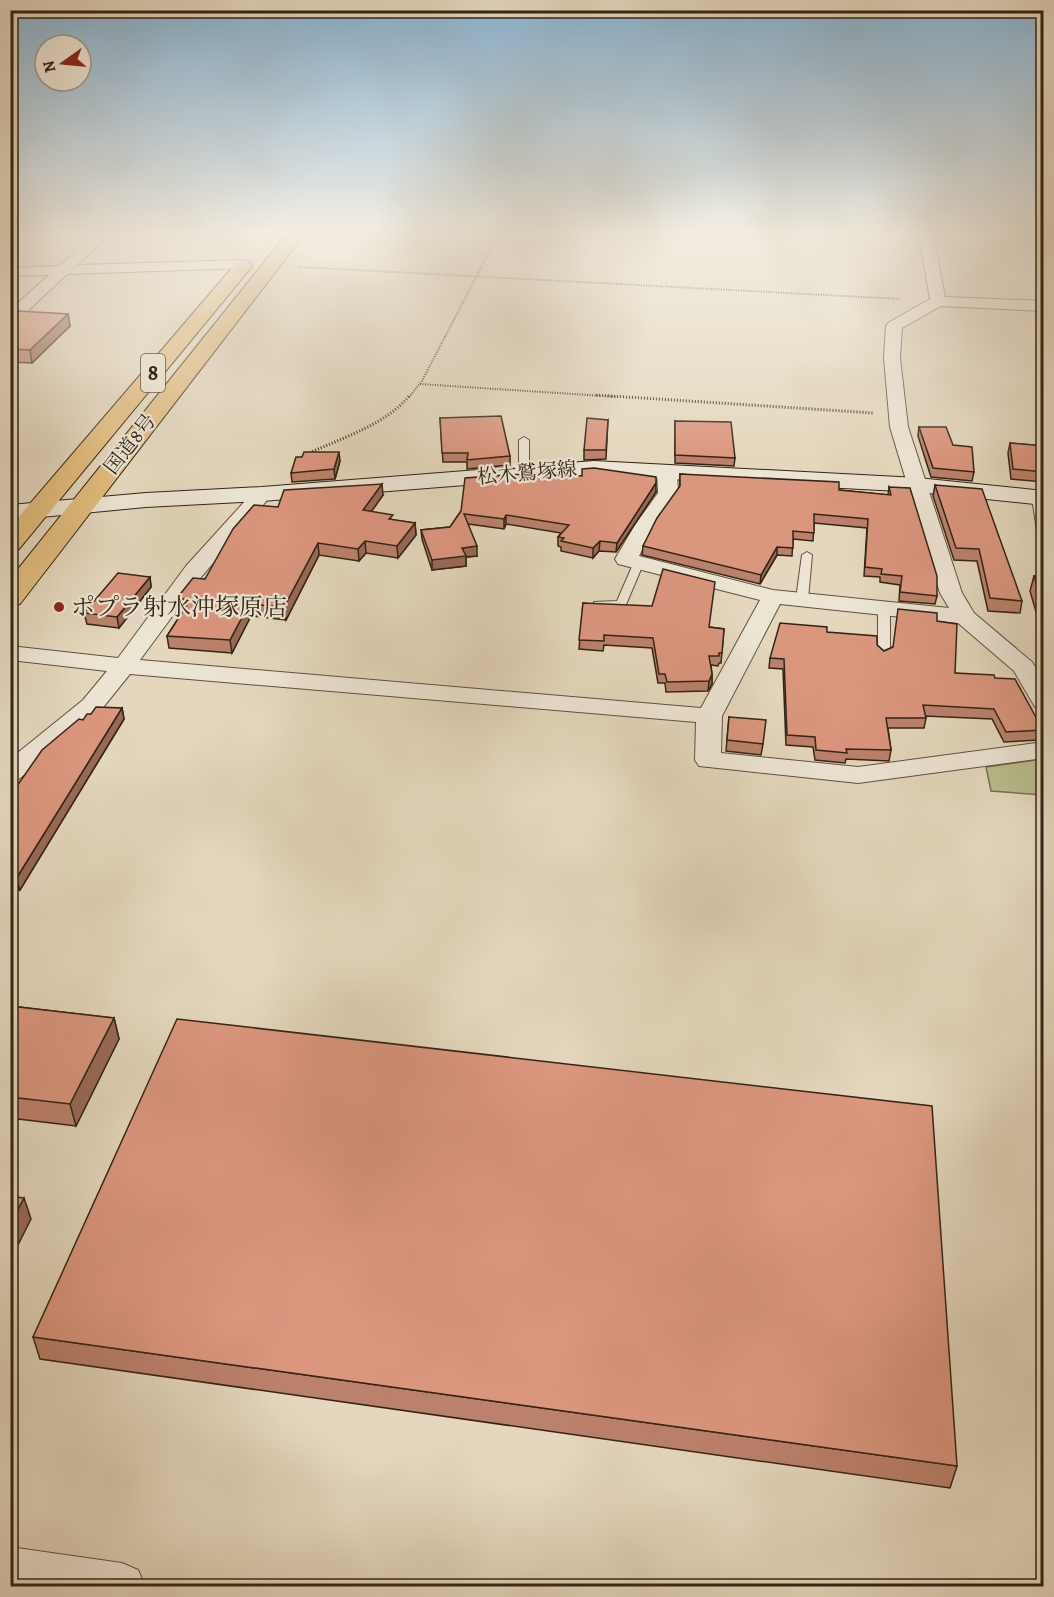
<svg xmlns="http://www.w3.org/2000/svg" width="1054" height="1597" font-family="Alegreya,'Noto Serif JP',serif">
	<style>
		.green { fill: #b9bd8e; stroke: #767052; stroke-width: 1.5 }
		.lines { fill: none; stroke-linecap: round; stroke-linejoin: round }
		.lane-casing { stroke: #5e513f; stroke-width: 2 }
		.street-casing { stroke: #5e513f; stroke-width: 2 }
		.secondary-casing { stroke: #322415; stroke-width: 2 }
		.highway-casing { stroke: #322415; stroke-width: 2 }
		.path-far1 { stroke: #322415; stroke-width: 2; stroke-dasharray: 1 1.5; stroke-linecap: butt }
		.path { stroke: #322415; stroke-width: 3; stroke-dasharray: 1 2; stroke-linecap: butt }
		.lane { fill: #ede5d4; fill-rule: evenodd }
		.street { fill: #ede5d4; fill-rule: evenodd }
		.secondary { fill: #ede5d4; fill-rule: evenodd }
		.highway { fill: #e2bc7e; fill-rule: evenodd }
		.wall { fill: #bc816c; stroke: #322415; stroke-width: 1.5 }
		.shaded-wall { fill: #996958; stroke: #322415; stroke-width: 1.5 }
		.building { fill: #db967e; stroke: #322415; stroke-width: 1.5 }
		.poi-dot { fill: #8f2418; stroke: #ede5d4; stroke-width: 2 }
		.labels { text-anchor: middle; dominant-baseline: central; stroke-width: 4.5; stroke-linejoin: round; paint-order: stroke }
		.far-street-label { font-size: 20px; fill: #322415; stroke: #ede5d4 }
		.shield { fill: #ede5d4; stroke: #6a5e4e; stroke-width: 1.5 }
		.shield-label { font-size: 22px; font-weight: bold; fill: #322415 }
		.poi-label { font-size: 24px; fill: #322415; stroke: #ede5d4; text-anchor: start }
	</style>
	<rect width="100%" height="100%" fill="#e4d7bd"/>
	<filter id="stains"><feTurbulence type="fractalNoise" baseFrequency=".00333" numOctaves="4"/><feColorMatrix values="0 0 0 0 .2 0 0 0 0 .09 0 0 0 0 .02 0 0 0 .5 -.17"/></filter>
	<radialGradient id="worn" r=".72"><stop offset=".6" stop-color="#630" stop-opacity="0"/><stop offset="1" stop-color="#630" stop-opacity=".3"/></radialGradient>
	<path class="green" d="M 1043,759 L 1043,795 L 991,791 L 986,767 Z"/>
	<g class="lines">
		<g class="lane-casing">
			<g id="lane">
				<path d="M 524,437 L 529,440 L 529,473 L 524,476 L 519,473 L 519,440 Z"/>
				<path d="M 1037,495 L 1042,498 L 1044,546 L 1039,543 L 1032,498 Z"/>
				<path d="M 807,552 L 812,555 L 808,599 L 802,602 L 796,599 L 802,555 Z"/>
				<path d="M 639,559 L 644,562 L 625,607 L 594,606 L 594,602 L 617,601 L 634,562 Z"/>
				<path d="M 884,605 L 890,608 L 890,655 L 884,659 L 878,655 L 878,608 Z"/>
			</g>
		</g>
		<g class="street-casing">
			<g id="street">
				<path d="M 94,235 L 109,235 L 77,265 L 245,260 L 252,264 L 245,268 L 67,274 L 16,322 L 10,324 L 10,310 L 49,275 L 10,276 L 10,268 L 60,266 Z"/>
				<path d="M 919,235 L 933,235 L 945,297 L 1044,301 L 1044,311 L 941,306 L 902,328 L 900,358 L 908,427 L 962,593 L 974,613 L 1032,662 L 1044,680 L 1044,709 L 1035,707 L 1014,671 L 958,623 L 780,604 L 722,716 L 721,753 L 858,767 L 1044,742 L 1044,758 L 858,783 L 699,766 L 695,760 L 696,722 L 130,674 L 101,710 L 19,779 L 10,781 L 10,759 L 83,700 L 107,671 L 10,660 L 10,646 L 118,658 L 186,566 L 255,490 L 269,490 L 272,494 L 269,498 L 202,576 L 140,660 L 701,708 L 760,600 L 618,564 L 615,559 L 635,525 L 658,493 L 657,471 L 660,467 L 674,467 L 677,471 L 678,493 L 655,525 L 639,556 L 773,590 L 949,608 L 940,593 L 890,427 L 884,358 L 886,326 L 888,323 L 930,299 Z"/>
				<path d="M 10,1547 L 122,1563 L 138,1570 L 145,1586 L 10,1586 Z"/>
			</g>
		</g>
		<g class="secondary-casing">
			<path id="secondary" d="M 594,461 L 918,478 L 1044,491 L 1044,505 L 918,492 L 594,475 L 262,501 L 146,507 L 10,520 L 10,505 L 146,493 L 262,487 Z"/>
		</g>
		<g class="highway-casing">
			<g id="highway">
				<path d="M 286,235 L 304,235 L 20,604 L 10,606 L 10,579 Z"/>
				<path d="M 243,261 L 249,262 L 252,266 L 249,270 L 19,549 L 10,552 L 10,527 L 237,262 Z"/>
			</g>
		</g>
		<g class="path-far1">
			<path d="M 299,267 L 900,299"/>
			<path d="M 420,384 L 619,397"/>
			<path d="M 409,397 L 422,381 L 498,235"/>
		</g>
		<g class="path">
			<path d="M 596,395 L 874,413"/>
			<path d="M 307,454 C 341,438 386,425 410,395"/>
		</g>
		<use href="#lane" class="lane"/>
		<use href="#street" class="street"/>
		<use href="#secondary" class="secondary"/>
		<use href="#highway" class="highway"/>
	</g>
	<g class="wall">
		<path d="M 68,314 L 70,326 L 32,363 L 10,362 L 10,319 Z"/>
		<path d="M 440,418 L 510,456 L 510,465 L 467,469 L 467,462 L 443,462 Z"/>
		<path d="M 608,420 L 606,459 L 584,460 L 584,450 Z"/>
		<path d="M 675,421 L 735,458 L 734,466 L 675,463 Z"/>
		<path d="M 919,427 L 953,445 L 974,472 L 972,481 L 931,477 L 918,436 Z"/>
		<path d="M 1010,443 L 1044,446 L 1044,482 L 1011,479 L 1008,453 Z"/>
		<path d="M 340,461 L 335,479 L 292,482 L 291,473 Z"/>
		<path d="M 680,474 L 888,495 L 889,487 L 937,596 L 935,604 L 899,601 L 900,585 L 880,582 L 880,577 L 864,576 L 867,528 L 814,523 L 813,541 L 793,539 L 792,556 L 777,555 L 760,584 L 642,555 L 643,546 L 680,487 Z"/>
		<path d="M 935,485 L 1022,601 L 1020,613 L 988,611 L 977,561 L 954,560 L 933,496 Z"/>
		<path d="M 656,492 L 616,552 L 599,551 L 593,558 L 561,551 L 561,547 L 558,546 L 558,537 L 561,533 L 506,524 L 504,529 L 468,524 L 477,556 L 466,557 L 466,566 L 432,570 L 422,539 L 421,530 L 450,527 L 461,511 Z"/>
		<path d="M 383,495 L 371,512 L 393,520 L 415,523 L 416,535 L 398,558 L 366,553 L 359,561 L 319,555 L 286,620 L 251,616 L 232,653 L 169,648 L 167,636 L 183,611 L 179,611 L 177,598 L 205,579 L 278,507 Z"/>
		<path d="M 1034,576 L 1044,577 L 1044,629 L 1041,629 L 1030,591 Z"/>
		<path d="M 150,577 L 151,587 L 119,628 L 87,624 L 84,613 Z"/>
		<path d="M 583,603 L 709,627 L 724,629 L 721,663 L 719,663 L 718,666 L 711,665 L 712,674 L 712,684 L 708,691 L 666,692 L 665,683 L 658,683 L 652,648 L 604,645 L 603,651 L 579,649 Z"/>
		<path d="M 937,621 L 955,673 L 995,678 L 1043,730 L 1040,740 L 1004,742 L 992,719 L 925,716 L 926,718 L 924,728 L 888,728 L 891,750 L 889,761 L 846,759 L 845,763 L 815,760 L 813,747 L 786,745 L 783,669 L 769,668 L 770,658 L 877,645 L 884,651 L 893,647 Z"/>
		<path d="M 122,708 L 124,719 L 20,890 L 10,890 L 10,788 L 15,789 L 83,720 L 91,714 Z"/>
		<path d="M 729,717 L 763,744 L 761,755 L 726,751 Z"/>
		<path d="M 10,1006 L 114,1018 L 119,1039 L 76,1126 L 10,1118 Z"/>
		<path d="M 33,1337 L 957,1466 L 950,1488 L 40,1359 Z"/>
	</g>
	<g class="shaded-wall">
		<path d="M 68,314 L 70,326 L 32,363 L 30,350 Z"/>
		<path d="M 339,452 L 340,461 L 335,479 L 334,469 Z"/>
		<path d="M 656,483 L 656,492 L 616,552 L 617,543 Z"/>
		<path d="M 382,484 L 383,495 L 364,522 L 363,510 Z"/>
		<path d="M 506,515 L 506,524 L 504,529 L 504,519 Z"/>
		<path d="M 415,523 L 416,535 L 398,558 L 397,546 Z"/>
		<path d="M 365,541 L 366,553 L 359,561 L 358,549 Z"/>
		<path d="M 600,541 L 599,551 L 593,558 L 593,548 Z"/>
		<path d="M 318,543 L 319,555 L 286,620 L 284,607 Z"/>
		<path d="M 477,546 L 477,556 L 466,557 L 466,566 L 432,570 L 432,560 L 462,548 Z"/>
		<path d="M 777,547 L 777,555 L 760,584 L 761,575 Z"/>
		<path d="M 150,577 L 151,587 L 119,628 L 117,617 Z"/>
		<path d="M 249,604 L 251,616 L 232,653 L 230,640 Z"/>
		<path d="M 712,674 L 712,684 L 708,691 L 709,681 Z"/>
		<path d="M 122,708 L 124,719 L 20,890 L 16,879 Z"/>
		<path d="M 114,1018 L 119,1039 L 76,1126 L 70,1104 Z"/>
		<path d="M 24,1198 L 31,1219 L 10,1261 L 10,1224 Z"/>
	</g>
	<g class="building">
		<path d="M 19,311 L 68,314 L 30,350 L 10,349 L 10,319 Z"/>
		<path d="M 501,416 L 510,456 L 467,460 L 468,453 L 442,453 L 440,418 Z"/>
		<path d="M 587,418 L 608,420 L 606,450 L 584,450 Z"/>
		<path d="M 675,421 L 731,422 L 735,458 L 675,455 Z"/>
		<path d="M 919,427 L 946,427 L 953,445 L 972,447 L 974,472 L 933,468 Z"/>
		<path d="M 1010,443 L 1044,446 L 1044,472 L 1013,469 Z"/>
		<path d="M 304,452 L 339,452 L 334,469 L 291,473 L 296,457 L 302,457 Z"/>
		<path d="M 594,468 L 656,477 L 656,483 L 617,543 L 600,541 L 593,548 L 561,541 L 564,538 L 558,537 L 569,525 L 506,515 L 504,519 L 464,514 L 477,546 L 462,548 L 466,556 L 432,560 L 421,530 L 450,527 L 461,511 L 465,478 L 550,472 L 582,476 L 582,469 Z"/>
		<path d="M 680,474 L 839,482 L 839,490 L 891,495 L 889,487 L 910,488 L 937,576 L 937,596 L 900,592 L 902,576 L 881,574 L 882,569 L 865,567 L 868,519 L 814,514 L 814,533 L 793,531 L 793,548 L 777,547 L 761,575 L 643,546 L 657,518 L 680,486 Z"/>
		<path d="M 382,484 L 363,510 L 393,515 L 389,519 L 415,523 L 397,546 L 365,541 L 358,549 L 318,543 L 284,607 L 249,604 L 230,640 L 167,636 L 190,600 L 177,598 L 193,578 L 205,579 L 233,529 L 254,505 L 278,507 L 284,490 Z"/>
		<path d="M 935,485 L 982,489 L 1022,601 L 990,598 L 979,549 L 956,548 Z"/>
		<path d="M 663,569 L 715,582 L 709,627 L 724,629 L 722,653 L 719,653 L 719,656 L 709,656 L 712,674 L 709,681 L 667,682 L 665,674 L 659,674 L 653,638 L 604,635 L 604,641 L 579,640 L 583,603 L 652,606 Z"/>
		<path d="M 118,573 L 150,577 L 117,617 L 84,613 Z"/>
		<path d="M 1034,576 L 1044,577 L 1044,609 Z"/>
		<path d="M 898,609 L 937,613 L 937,621 L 957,624 L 955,673 L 994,675 L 995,678 L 1015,679 L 1043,730 L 1006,732 L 994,709 L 923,705 L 926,718 L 886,718 L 891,750 L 846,749 L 847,753 L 816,750 L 815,737 L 787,735 L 784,659 L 770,658 L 780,623 L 827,627 L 827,632 L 877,636 L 877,645 L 884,651 L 893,647 Z"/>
		<path d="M 96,707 L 122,708 L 16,879 L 10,879 L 10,788 L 15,789 L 42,750 L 79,719 L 83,720 L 87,714 L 91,714 Z"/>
		<path d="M 729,717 L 766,720 L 763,744 L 727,740 Z"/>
		<path d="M 10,1006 L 114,1018 L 70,1104 L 10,1097 Z"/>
		<path d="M 177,1019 L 932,1106 L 957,1466 L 33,1337 Z"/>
		<path d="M 10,1196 L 24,1198 L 10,1224 Z"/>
	</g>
	<linearGradient id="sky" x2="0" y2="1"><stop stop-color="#89b5d6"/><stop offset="0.51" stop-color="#f3ede1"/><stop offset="1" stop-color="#f3ede1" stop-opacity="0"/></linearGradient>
	<rect width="1054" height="458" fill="url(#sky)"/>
	<circle class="poi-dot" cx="59" cy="607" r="6"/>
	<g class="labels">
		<g class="far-street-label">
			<text transform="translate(130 444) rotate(-52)">国道8号</text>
			<text transform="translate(527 473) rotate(-5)">松木鷲塚線</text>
		</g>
		<rect class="shield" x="141" y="354" width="24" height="38" rx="4.5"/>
		<g class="shield-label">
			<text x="153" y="373">8</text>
		</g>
		<g class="poi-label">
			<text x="71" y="607">ポプラ射水沖塚原店</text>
		</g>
	</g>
	<rect width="1054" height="1597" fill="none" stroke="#e4d7bd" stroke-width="36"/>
	<rect x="12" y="12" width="1030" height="1573" fill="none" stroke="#322415" stroke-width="3"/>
	<rect x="18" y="18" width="1018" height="1561" fill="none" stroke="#322415" stroke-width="1.5"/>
	<g transform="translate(63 63) rotate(255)"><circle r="28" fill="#ede5d4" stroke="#a29888" stroke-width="1.5"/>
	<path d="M0-4.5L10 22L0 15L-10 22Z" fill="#8f2418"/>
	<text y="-9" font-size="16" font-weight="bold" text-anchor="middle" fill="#322415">N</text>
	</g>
	<rect width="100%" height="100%" filter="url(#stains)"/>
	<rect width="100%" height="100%" fill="url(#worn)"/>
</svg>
